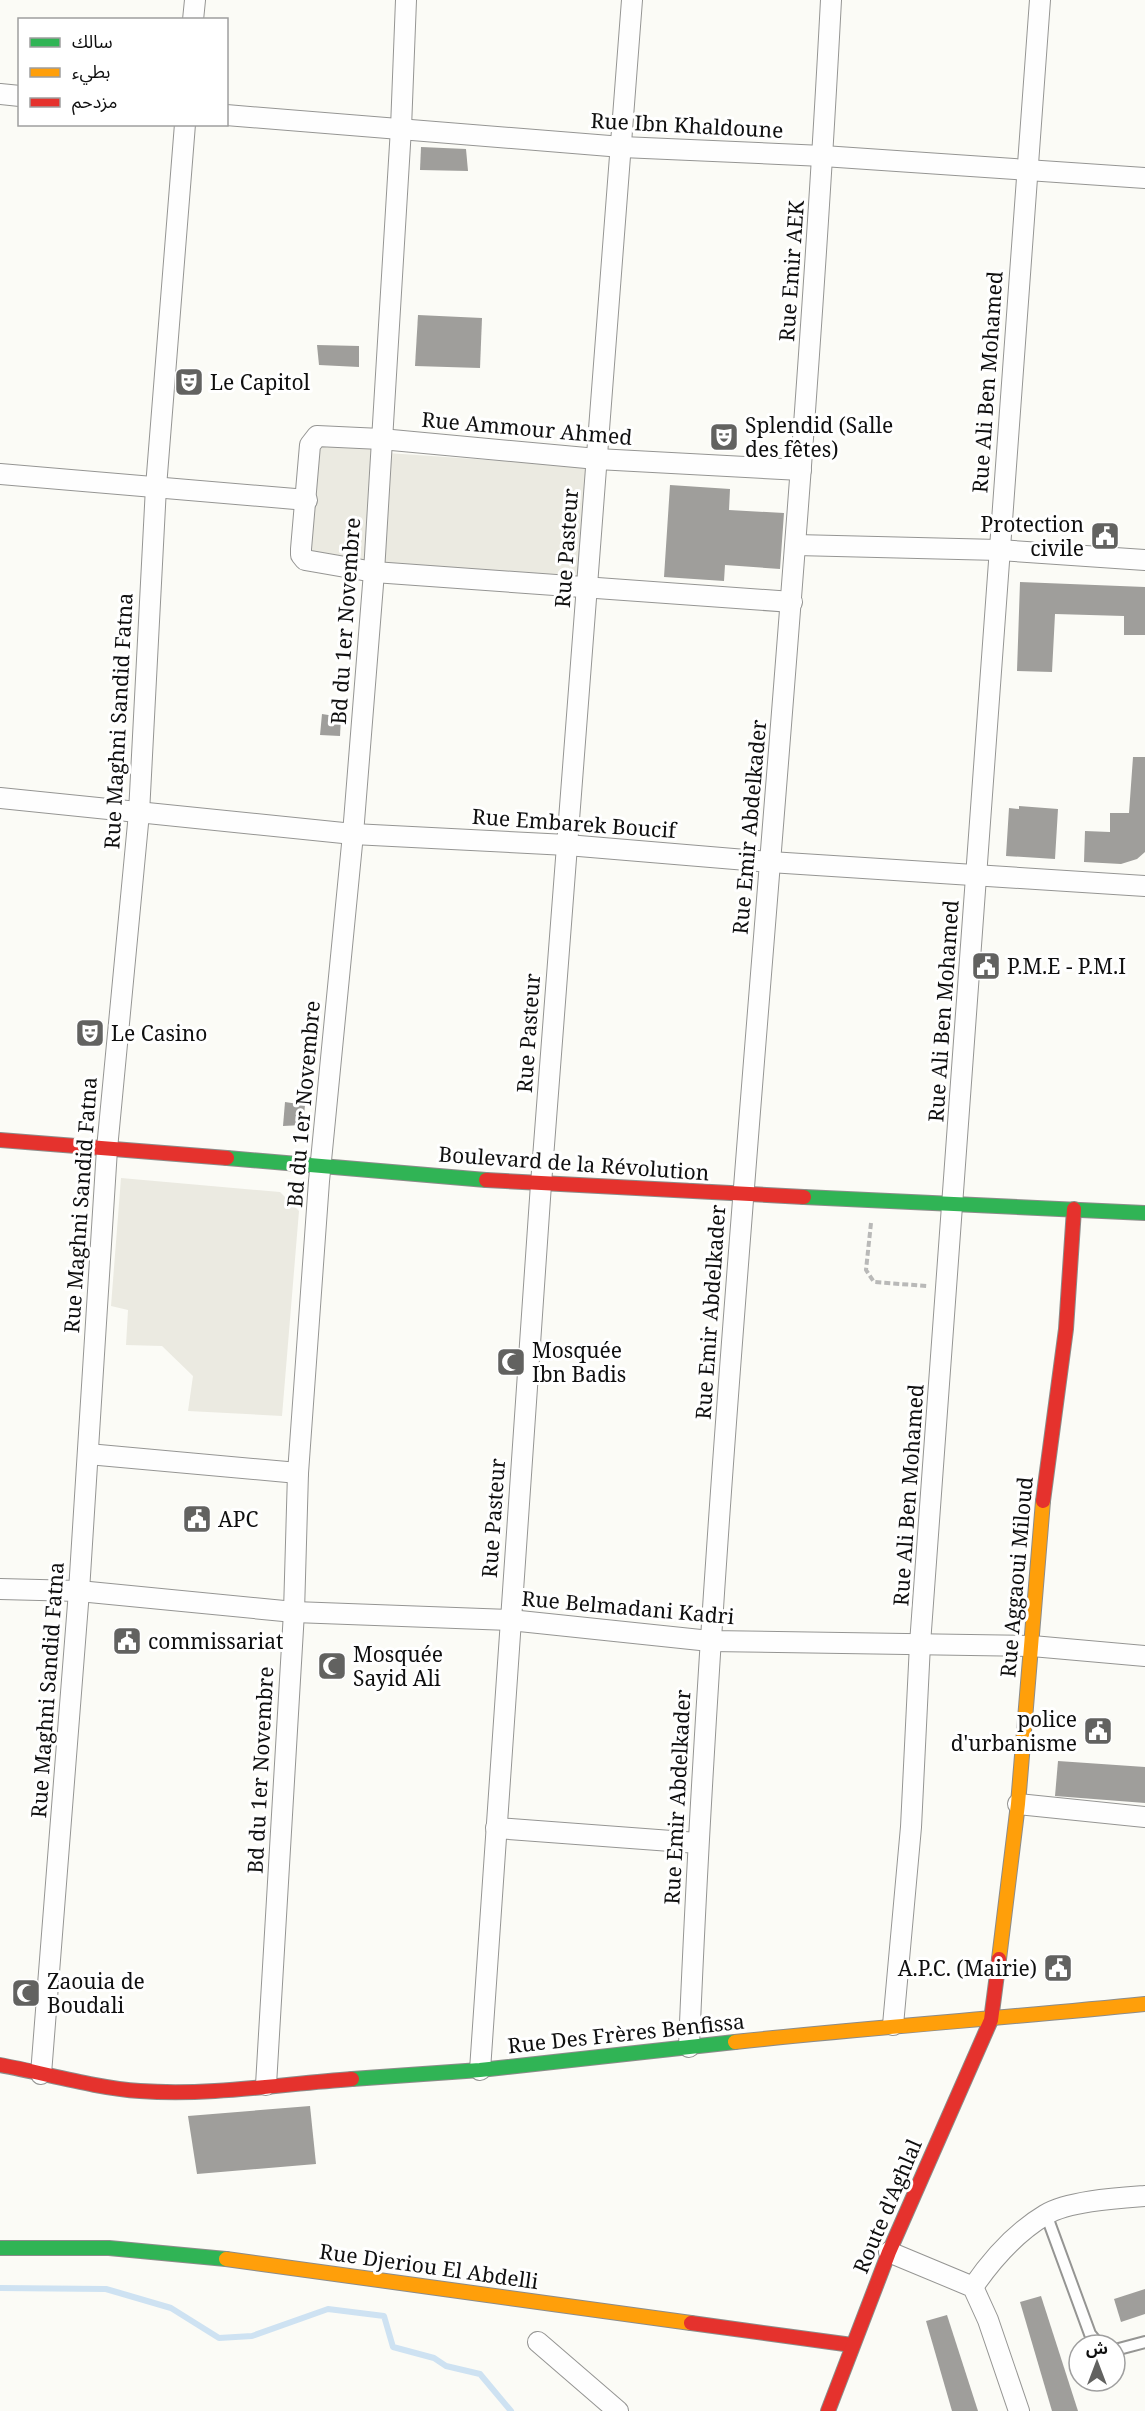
<svg xmlns="http://www.w3.org/2000/svg" width="1145" height="2411" font-family="'Noto Serif','Noto Sans Arabic',serif">
	<style>
		.plaza { fill: #ebeae1 }
		.lines { fill: none; stroke-linecap: round; stroke-linejoin: round }
		.stream { stroke: #cee2f2; stroke-width: 6 }
		.building { fill: #9f9e9b }
		.lane-casing { stroke: #959593; stroke-width: 14 }
		.street-casing { stroke: #959593; stroke-width: 22 }
		.fast-casing { stroke: #8c8c8a; stroke-width: 16 }
		.slow-casing { stroke: #8c8c8a; stroke-width: 16 }
		.jam-casing { stroke: #8c8c8a; stroke-width: 16 }
		.path { stroke: #b9b9b8; stroke-width: 4; stroke-dasharray: 6 3; stroke-linecap: butt }
		.lane { stroke: #fefefe; stroke-width: 10 }
		.street { stroke: #fefefe; stroke-width: 20 }
		.fast { stroke: #30b455; stroke-width: 14 }
		.slow { stroke: #ff9f0a; stroke-width: 14 }
		.jam { stroke: #e5322d; stroke-width: 14 }
		.labels { text-anchor: middle; dominant-baseline: central; stroke-width: 6; stroke-linejoin: round; paint-order: stroke }
		.street-label { font-size: 21px; fill: #0f0f0f; stroke: #fff }
		.poi-label { font-size: 21px; fill: #0f0f0f; stroke: #fff; text-anchor: start }
	</style>
	<rect width="100%" height="100%" fill="#fbfbf6"/>
	<g class="plaza">
		<path d="M 319,439 L 375,440 L 364,561 L 311,559 Z"/>
		<path d="M 388,453 L 590,467 L 581,584 L 379,570 Z"/>
		<path d="M 121,1178 L 280,1192 L 299,1211 L 282,1416 L 188,1411 L 193,1376 L 162,1346 L 126,1345 L 128,1310 L 111,1306 Z"/>
	</g>
	<g class="lines">
		<path class="stream" d="M 0,2288 L 106,2289 L 171,2308 L 219,2338 L 252,2336 L 328,2309 L 384,2316 L 393,2347 L 434,2358 L 446,2366 L 480,2374 L 511,2411"/>
	</g>
	<g class="building">
		<path d="M 421,147 L 466,149 L 468,171 L 420,170 Z"/>
		<path d="M 418,315 L 482,318 L 480,368 L 415,366 Z"/>
		<path d="M 317,345 L 359,346 L 359,367 L 319,365 Z"/>
		<path d="M 670,485 L 730,489 L 729,510 L 784,513 L 780,569 L 725,565 L 724,581 L 664,577 Z"/>
		<path d="M 1020,582 L 1145,587 L 1145,635 L 1124,635 L 1124,616 L 1055,614 L 1052,672 L 1017,671 Z"/>
		<path d="M 322,714 L 341,717 L 340,736 L 320,735 Z"/>
		<path d="M 1133,757 L 1145,757 L 1145,852 L 1137,859 L 1121,864 L 1084,862 L 1085,831 L 1110,832 L 1110,813 L 1129,813 Z"/>
		<path d="M 1019,806 L 1058,809 L 1055,859 L 1006,856 L 1009,808 L 1019,809 Z"/>
		<path d="M 285,1102 L 305,1105 L 303,1125 L 283,1126 Z"/>
		<path d="M 1058,1761 L 1145,1767 L 1145,1803 L 1055,1796 Z"/>
		<path d="M 310,2106 L 316,2164 L 197,2174 L 188,2116 Z"/>
		<path d="M 1145,2289 L 1145,2314 L 1121,2322 L 1114,2299 Z"/>
		<path d="M 1041,2296 L 1078,2411 L 1052,2411 L 1020,2302 Z"/>
		<path d="M 947,2315 L 978,2411 L 952,2411 L 926,2321 Z"/>
	</g>
	<g class="lines">
		<g class="lane-casing">
			<g id="lane">
				<path d="M 1046,2214 L 1090,2334 L 1099,2345"/>
				<path d="M 1115,2350 L 1145,2342"/>
			</g>
		</g>
		<g class="street-casing">
			<g id="street">
				<path d="M 193,20 L 195,0"/>
				<path d="M 0,94 L 20,96"/>
				<path d="M 226,115 L 622,147 L 823,156 L 1145,178"/>
				<path d="M 0,474 L 307,500"/>
				<path d="M 796,545 L 999,550 L 1145,560"/>
				<path d="M 792,602 L 374,572 L 305,560 L 301,555 L 301,549 L 310,445 L 317,436 L 381,439 L 597,459 L 801,470"/>
				<path d="M 0,798 L 353,834 L 567,845 L 770,862 L 1145,886"/>
				<path d="M 88,1454 L 298,1473"/>
				<path d="M 0,1589 L 79,1591 L 294,1612 L 510,1620 L 710,1641 L 1032,1646 L 1145,1656"/>
				<path d="M 1018,1804 L 1145,1817"/>
				<path d="M 496,1828 L 698,1843"/>
				<path d="M 893,2025 L 911,1827 L 920,1644 L 1040,0"/>
				<path d="M 689,2047 C 717,1364 795,683 831,0"/>
				<path d="M 480,2070 L 541,1184 L 632,0"/>
				<path d="M 41,2074 L 79,1591 L 107,1149 L 139,813 L 156,487 L 185,124"/>
				<path d="M 266,2085 L 294,1612 L 298,1473 L 319,1181 L 353,834 L 374,572 L 401,128 L 406,0"/>
				<path d="M 889,2252 L 973,2287 L 988,2320 L 1019,2411"/>
				<path d="M 973,2287 C 993,2258 1015,2233 1045,2215 C 1068,2201 1118,2198 1145,2196"/>
				<path d="M 538,2342 L 618,2411"/>
			</g>
		</g>
		<g class="fast-casing">
			<g id="fast">
				<path d="M 227,1158 L 486,1180"/>
				<path d="M 804,1197 L 1145,1213"/>
				<path d="M 352,2079 L 480,2070 L 735,2042"/>
				<path d="M 0,2248 L 109,2248 L 226,2259"/>
			</g>
		</g>
		<g class="slow-casing">
			<g id="slow">
				<path d="M 999,1959 L 1018,1804 L 1043,1501"/>
				<path d="M 735,2042 C 871,2027 1008,2018 1145,2004"/>
				<path d="M 226,2259 L 691,2323"/>
			</g>
		</g>
		<g class="jam-casing">
			<g id="jam">
				<path d="M 0,1140 L 227,1158"/>
				<path d="M 486,1180 L 804,1197"/>
				<path d="M 1043,1501 L 1066,1329 L 1074,1209"/>
				<path d="M 0,2065 C 44,2073 96,2088 140,2091 C 211,2096 281,2084 352,2079"/>
				<path d="M 691,2323 L 852,2345"/>
				<path d="M 828,2411 L 889,2252 L 991,2020 L 999,1959"/>
			</g>
		</g>
		<path class="path" d="M 871,1223 L 866,1270 L 874,1282 L 927,1286"/>
		<use href="#lane" class="lane"/>
		<use href="#street" class="street"/>
		<use href="#fast" class="fast"/>
		<use href="#slow" class="slow"/>
		<use href="#jam" class="jam"/>
	</g>
	<defs>
		<g id="theatre-square" transform="scale(1.5)"><rect x="-9" y="-9" width="18" height="18" rx="4" fill="#626260" stroke="#fff"/><path d="M-5-5.5Q0-4 5-5.5V0Q5 5 0 6Q-5 5-5 0ZM-3.3-2.5H-1v1.5H-3.3ZM1-2.5H3.3v1.5H1ZM-2.8 1Q0 5.5 2.8 1Z" fill="#fff"/></g>
		<g id="civic-square" transform="scale(1.5)"><rect x="-9" y="-9" width="18" height="18" rx="4" fill="#626260" stroke="#fff"/><path d="M-.6-6.5H3V-4.5H.6V-3L4-1V1h2V6H-6V1h2V-1L-.6-3ZM-1.2 2.5V6h2.4V2.5Z" fill="#fff"/></g>
		<g id="mosque-square" transform="scale(1.5)"><rect x="-9" y="-9" width="18" height="18" rx="4" fill="#626260" stroke="#fff"/><path d="M3.5-4.9A6 6 0 1 0 3.5 4.9A5 5 0 1 1 3.5-4.9Z" fill="#fff"/></g>
	</defs>
	<g fill-rule="evenodd">
		<use href="#theatre-square" x="189" y="382"/>
		<use href="#theatre-square" x="724" y="437"/>
		<use href="#civic-square" x="1105" y="536"/>
		<use href="#civic-square" x="986" y="966"/>
		<use href="#theatre-square" x="90" y="1033"/>
		<use href="#mosque-square" x="511" y="1362"/>
		<use href="#civic-square" x="197" y="1519"/>
		<use href="#civic-square" x="127" y="1641"/>
		<use href="#mosque-square" x="332" y="1666"/>
		<use href="#civic-square" x="1098" y="1731"/>
		<use href="#civic-square" x="1058" y="1968"/>
		<use href="#mosque-square" x="26" y="1993"/>
	</g>
	<g class="labels">
		<g class="street-label">
			<text transform="translate(687 125) rotate(3)">Rue Ibn Khaldoune</text>
			<text transform="translate(791 271) rotate(-86)">Rue Emir AEK</text>
			<text transform="translate(987 382) rotate(-86)">Rue Ali Ben Mohamed</text>
			<text transform="translate(527 428) rotate(5)">Rue Ammour Ahmed</text>
			<text transform="translate(566 548) rotate(-86)">Rue Pasteur</text>
			<text transform="translate(345 621) rotate(-86)">Bd du 1er Novembre</text>
			<text transform="translate(118 721) rotate(-87)">Rue Maghni Sandid Fatna</text>
			<text transform="translate(574 823) rotate(4)">Rue Embarek Boucif</text>
			<text transform="translate(749 827) rotate(-85)">Rue Emir Abdelkader</text>
			<text transform="translate(943 1011) rotate(-86)">Rue Ali Ben Mohamed</text>
			<text transform="translate(528 1033) rotate(-86)">Rue Pasteur</text>
			<text transform="translate(303 1104) rotate(-85)">Bd du 1er Novembre</text>
			<text transform="translate(574 1163) rotate(4)">Boulevard de la Révolution</text>
			<text transform="translate(80 1205) rotate(-86)">Rue Maghni Sandid Fatna</text>
			<text transform="translate(710 1312) rotate(-86)">Rue Emir Abdelkader</text>
			<text transform="translate(908 1495) rotate(-86)">Rue Ali Ben Mohamed</text>
			<text transform="translate(493 1518) rotate(-86)">Rue Pasteur</text>
			<text transform="translate(1016 1577) rotate(-85)">Rue Aggaoui Miloud</text>
			<text transform="translate(628 1607) rotate(5)">Rue Belmadani Kadri</text>
			<text transform="translate(47 1690) rotate(-86)">Rue Maghni Sandid Fatna</text>
			<text transform="translate(260 1770) rotate(-87)">Bd du 1er Novembre</text>
			<text transform="translate(677 1797) rotate(-87)">Rue Emir Abdelkader</text>
			<text transform="translate(626 2033) rotate(-6)">Rue Des Frères Benfissa</text>
			<text transform="translate(887 2206) rotate(-67)">Route d'Aghlal</text>
			<text transform="translate(429 2266) rotate(8)">Rue Djeriou El Abdelli</text>
		</g>
		<g class="poi-label">
			<text x="210" y="382">Le Capitol</text>
			<text x="745" y="425">Splendid (Salle<tspan x="745" dy="24">des fêtes)</tspan></text>
			<text x="1084" y="524" text-anchor="end">Protection<tspan x="1084" dy="24">civile</tspan></text>
			<text x="1007" y="966">P.M.E - P.M.I</text>
			<text x="111" y="1033">Le Casino</text>
			<text x="532" y="1350">Mosquée<tspan x="532" dy="24">Ibn Badis</tspan></text>
			<text x="218" y="1519">APC</text>
			<text x="148" y="1641">commissariat</text>
			<text x="353" y="1654">Mosquée<tspan x="353" dy="24">Sayid Ali</tspan></text>
			<text x="1077" y="1719" text-anchor="end">police<tspan x="1077" dy="24">d'urbanisme</tspan></text>
			<text x="1037" y="1968" text-anchor="end">A.P.C. (Mairie)</text>
			<text x="47" y="1981">Zaouia de<tspan x="47" dy="24">Boudali</tspan></text>
		</g>
	</g>
	<rect x="18" y="18" width="210" height="108" fill="#ffffff" stroke="#9f9f9f" stroke-width="1.5"/>
	<rect x="30" y="38" width="30" height="9" fill="#30b455" stroke="#9f9f9f" stroke-width="1.5"/>
	<text x="72" y="48" font-size="18" fill="#0f0f0f">سالك</text>
	<rect x="30" y="68" width="30" height="9" fill="#ff9f0a" stroke="#9f9f9f" stroke-width="1.5"/>
	<text x="72" y="78" font-size="18" fill="#0f0f0f">بطيء</text>
	<rect x="30" y="98" width="30" height="9" fill="#e5322d" stroke="#9f9f9f" stroke-width="1.5"/>
	<text x="72" y="108" font-size="18" fill="#0f0f0f">مزدحم</text>
	<g transform="translate(1097 2363)"><circle r="28" fill="#ffffff" stroke="#9f9f9f" stroke-width="1.5"/>
	<path d="M0-4.5L10 22L0 15L-10 22Z" fill="#626260"/>
	<text y="-9" font-size="16" font-weight="bold" text-anchor="middle" fill="#0f0f0f">ش</text>
	</g>
</svg>
